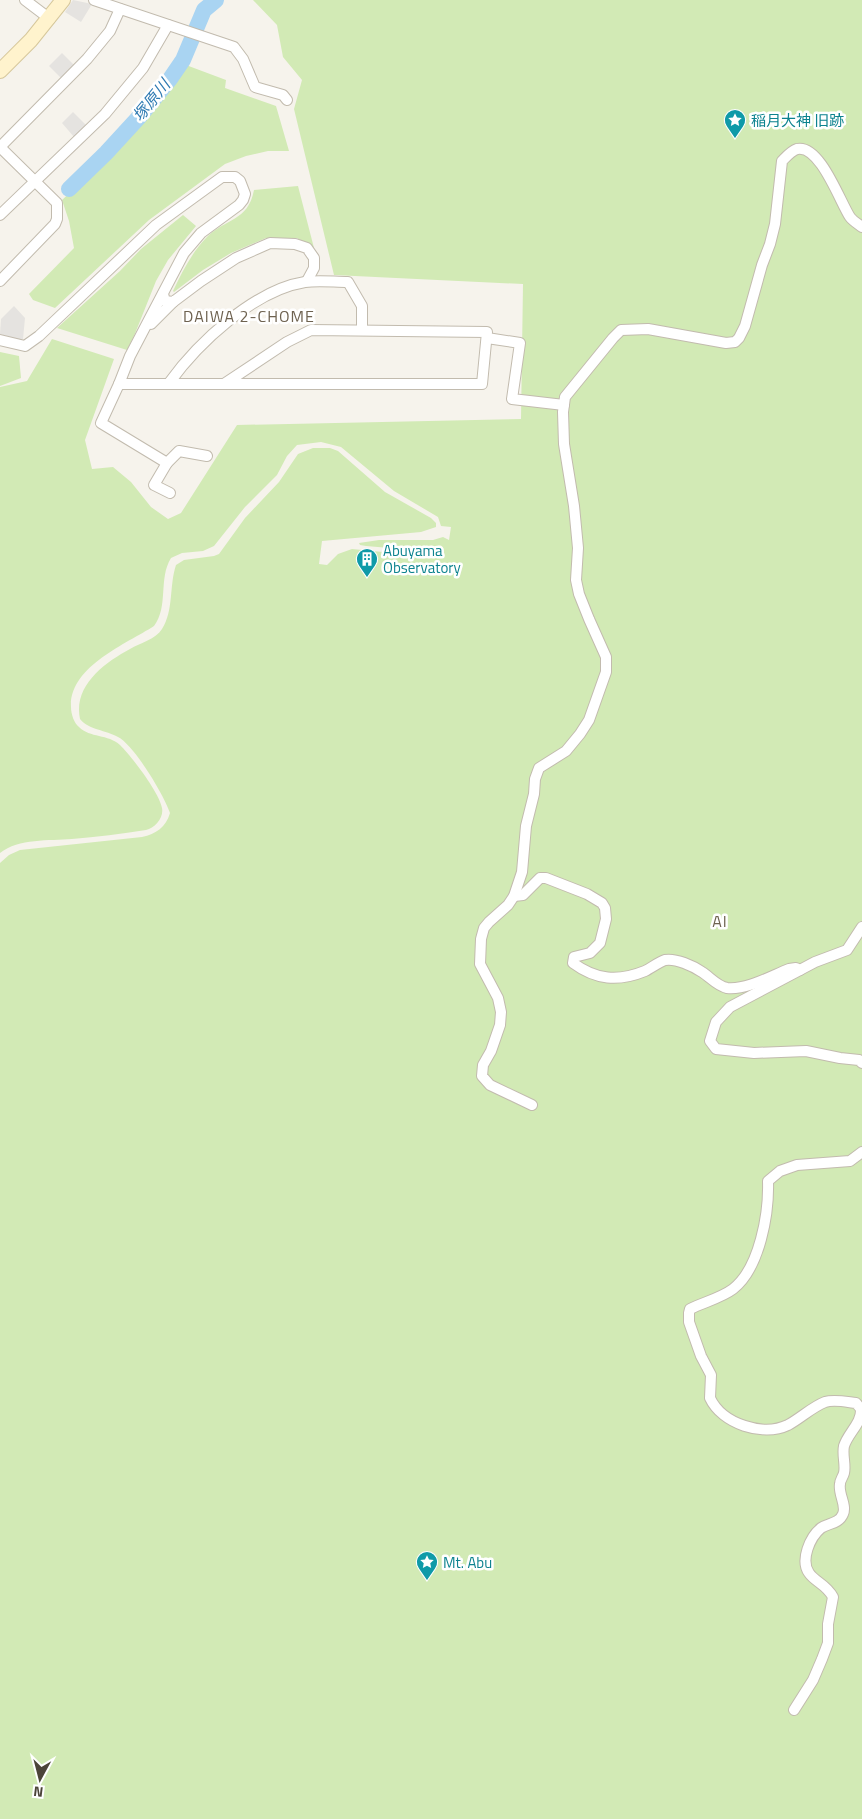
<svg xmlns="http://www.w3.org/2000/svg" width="862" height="1819" font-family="'Titillium Web','Noto Sans JP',sans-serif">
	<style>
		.green { fill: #d2eab5 }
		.parking { fill: #e5e3e0 }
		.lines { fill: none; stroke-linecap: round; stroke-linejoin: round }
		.river { stroke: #a9d4f2; stroke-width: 16 }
		.street-casing { stroke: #c2bbae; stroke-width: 12 }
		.secondary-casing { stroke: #d6c79b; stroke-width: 16 }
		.street { stroke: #fff; stroke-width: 10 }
		.secondary { stroke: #fff3cd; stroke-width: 14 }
		.labels { text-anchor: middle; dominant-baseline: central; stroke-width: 5; stroke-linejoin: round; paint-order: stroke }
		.culture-label { font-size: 15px; fill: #0d838f; stroke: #fff; text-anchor: start }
		.water-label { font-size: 16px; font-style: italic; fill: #2e7ab2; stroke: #fff }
		.neighbourhood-label { font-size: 16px; letter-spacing: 1px; fill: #6e6250; stroke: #fff }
	</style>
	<rect width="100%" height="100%" fill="#f6f3ec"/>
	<g class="green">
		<path d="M 253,0 L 862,0 L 862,1819 L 0,1819 L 0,863 L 9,855 L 20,850 L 142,837 C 156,834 166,827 170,813 C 164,795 134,745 118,737 C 106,730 89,730 80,719 C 73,686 104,663 130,649 C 140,643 156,639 162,629 C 174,610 169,586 176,565 L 184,560 L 214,556 L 219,554 L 245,518 L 279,482 L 298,454 L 313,448 L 330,448 L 338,451 L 385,492 L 431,518 L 436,523 L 436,527 L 421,532 L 322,541 L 319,564 L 327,565 L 338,554 L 352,549 L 424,556 L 425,551 L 366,546 L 360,545 L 359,543 L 379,540 L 433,540 L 443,537 L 449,540 L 451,527 L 441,526 L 438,517 L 394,491 L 341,447 L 321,442 L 297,445 L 287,456 L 277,475 L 245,507 L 214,546 L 203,551 L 182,553 L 171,558 C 158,579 169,606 154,626 C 126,644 69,667 71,707 C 71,714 74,723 79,727 C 90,738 108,734 120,745 C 132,757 159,792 162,808 C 164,818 155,828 146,830 C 121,834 97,837 72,839 C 49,841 19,838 0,853 L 0,387 L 27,381 L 52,339 L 114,359 L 85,440 L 92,469 L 113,467 L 131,482 L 151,507 L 168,519 L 181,513 L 237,425 L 521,419 L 523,284 L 334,275 L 294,109 L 302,80 L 283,57 L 277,25 Z"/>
		<path d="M 186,65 L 226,80 L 225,88 L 276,106 L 289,151 L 268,151 L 246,156 L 225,164 L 149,220 L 55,308 L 33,300 L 29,294 L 74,248 L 69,221 L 62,200 C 79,184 97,170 113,154 C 140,126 164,97 186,65 Z"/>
		<path d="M 298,186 L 314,248 L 297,238 L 266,238 L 231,253 L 203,270 L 174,292 L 173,291 C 182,272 191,254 206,238 C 225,218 248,222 254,190 Z"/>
		<path d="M 183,215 L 196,226 L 168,260 L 156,281 L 134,336 L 127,350 L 57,328 L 120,271 L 141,249 Z"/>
		<path d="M 0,352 L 19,356 L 21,378 L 0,386 Z"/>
	</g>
	<g class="parking">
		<path d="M 73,0 L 92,4 L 81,22 L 65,12 Z"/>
		<path d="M 62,53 L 75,66 L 62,79 L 49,66 Z"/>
		<path d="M 73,112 L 86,125 L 74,137 L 62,123 Z"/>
		<path d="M 14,306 L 25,318 L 23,339 L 17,339 L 0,334 L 1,319 Z"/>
	</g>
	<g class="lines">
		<path class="river" d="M 69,189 L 106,153 L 140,116 L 170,79 L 183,60 L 204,10 L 216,0"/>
		<g class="street-casing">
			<g id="street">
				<path d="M 25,0 L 50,19"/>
				<path d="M 94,0 L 234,47 L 243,59 L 255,87 L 283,95 L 287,100"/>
				<path d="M 0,147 L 87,59 L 110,31 L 120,9"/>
				<path d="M 0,147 L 57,203 L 57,219 L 55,224 L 0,281"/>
				<path d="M 0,215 L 105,114 L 143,68 L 168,25"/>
				<path d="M 163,294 L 165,301 L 173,302 L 201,281 L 236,258 L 270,243 L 295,244 L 307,248 L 314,258 L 314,268 L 307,281"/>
				<path d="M 151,324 L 173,302"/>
				<path d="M 311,330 L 487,332 L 482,384 L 224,384 L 287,342 Z"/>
				<path d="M 487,338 L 520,343 L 512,399 L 564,405"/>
				<path d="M 0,340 L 25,346 L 39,336 L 156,225 L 222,177 L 235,177 L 240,181 L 245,194 L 243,200 L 239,205 L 201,233 L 184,253 L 130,356 L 119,384 L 224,384"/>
				<path d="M 169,383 C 198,343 254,290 305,282 C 319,280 334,282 348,282 L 362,306 L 362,330"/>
				<path d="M 119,384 L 101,423 L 167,463 L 154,485 L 170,493"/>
				<path d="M 167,463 L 179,451 L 207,456"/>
				<path d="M 514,896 L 523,895 L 540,878 L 546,878 L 587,894 L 602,903 L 605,908 L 606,919 L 600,943 L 590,953 L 574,957 L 573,963 C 596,980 618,982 645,971 C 651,968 659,962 665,960 C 676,958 693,966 702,972 C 710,977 717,986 727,988 C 747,990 771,976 789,969 L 796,968 L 800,970"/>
				<path d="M 862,927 L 847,950 L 815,962 L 730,1007 L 716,1022 L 710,1041 L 716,1049 L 754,1053 L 806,1051 L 840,1058 L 859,1060 L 862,1063"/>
				<path d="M 532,1105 L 490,1085 L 482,1076 L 483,1065 L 491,1051 L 500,1025 L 501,1012 L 498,998 L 480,964 L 481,939 L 484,928 L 489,922 L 508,905 L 514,896 L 522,872 L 526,826 L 534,794 L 535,779 L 539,768 L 566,751 L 580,734 L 589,720 L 606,672 L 606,657 L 589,619 L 579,594 L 576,580 L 578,548 L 574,506 L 564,444 L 563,412 L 565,397 L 613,338 L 621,330 L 648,329 L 726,343 L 735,342 L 739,338 L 745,326 L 762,265 L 770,244 L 775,224 L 782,161 C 786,157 791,151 797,149 C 820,144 840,202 850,217 C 853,221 858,224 862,227"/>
				<path d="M 794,1710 L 813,1680 L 822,1659 L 828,1643 L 828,1624 L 833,1597 C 826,1584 815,1582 809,1573 C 800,1560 810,1537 821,1528 C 828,1523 839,1524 843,1514 C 847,1505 838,1494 840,1484 C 840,1480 843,1477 844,1473 C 846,1465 842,1455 844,1446 C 848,1433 862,1423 861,1409 L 856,1403 C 847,1402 834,1399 825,1402 C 812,1407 801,1418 788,1425 C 763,1437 722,1424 710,1398 L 711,1375 L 701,1356 L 689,1322 L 689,1313 L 690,1309 C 704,1302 721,1298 733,1289 C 760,1268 769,1213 768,1181 L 780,1171 L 797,1165 L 850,1161 L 862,1152"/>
			</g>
		</g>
		<g class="secondary-casing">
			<path id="secondary" d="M 0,71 L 31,40 L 63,0"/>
		</g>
		<use href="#street" class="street"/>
		<use href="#secondary" class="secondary"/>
	</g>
	<defs>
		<g id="sight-pin" transform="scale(1.125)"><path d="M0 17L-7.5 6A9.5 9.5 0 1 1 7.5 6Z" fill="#0f9aa8" stroke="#fff"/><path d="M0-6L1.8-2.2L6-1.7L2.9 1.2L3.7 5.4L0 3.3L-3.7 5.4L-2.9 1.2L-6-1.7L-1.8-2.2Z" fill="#fff"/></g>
		<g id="building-pin" transform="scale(1.125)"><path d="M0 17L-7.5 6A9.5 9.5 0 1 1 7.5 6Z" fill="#0f9aa8" stroke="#fff"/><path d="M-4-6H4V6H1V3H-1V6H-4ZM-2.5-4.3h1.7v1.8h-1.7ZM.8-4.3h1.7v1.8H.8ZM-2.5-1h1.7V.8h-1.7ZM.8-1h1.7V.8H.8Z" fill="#fff"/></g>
	</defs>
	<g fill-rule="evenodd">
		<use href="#sight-pin" x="735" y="120"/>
		<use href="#building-pin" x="367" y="559"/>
		<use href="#sight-pin" x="427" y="1562"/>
	</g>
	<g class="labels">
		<g class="culture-label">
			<text x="751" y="120">稲月大神 旧跡</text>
			<text x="383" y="550">Abuyama<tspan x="383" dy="17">Observatory</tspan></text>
			<text x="443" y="1562">Mt. Abu</text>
		</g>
		<g class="water-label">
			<text transform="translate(151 100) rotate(-51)">塚原川</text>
		</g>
		<g class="neighbourhood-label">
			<text x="249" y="316">DAIWA 2-CHOME</text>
			<text x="720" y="921">AI</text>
		</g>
	</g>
	<g transform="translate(40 1779) rotate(187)" stroke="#ffffff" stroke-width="4" paint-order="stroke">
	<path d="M0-4L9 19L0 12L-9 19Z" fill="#4b4439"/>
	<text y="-8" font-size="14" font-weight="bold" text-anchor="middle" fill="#4b4439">N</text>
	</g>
</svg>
